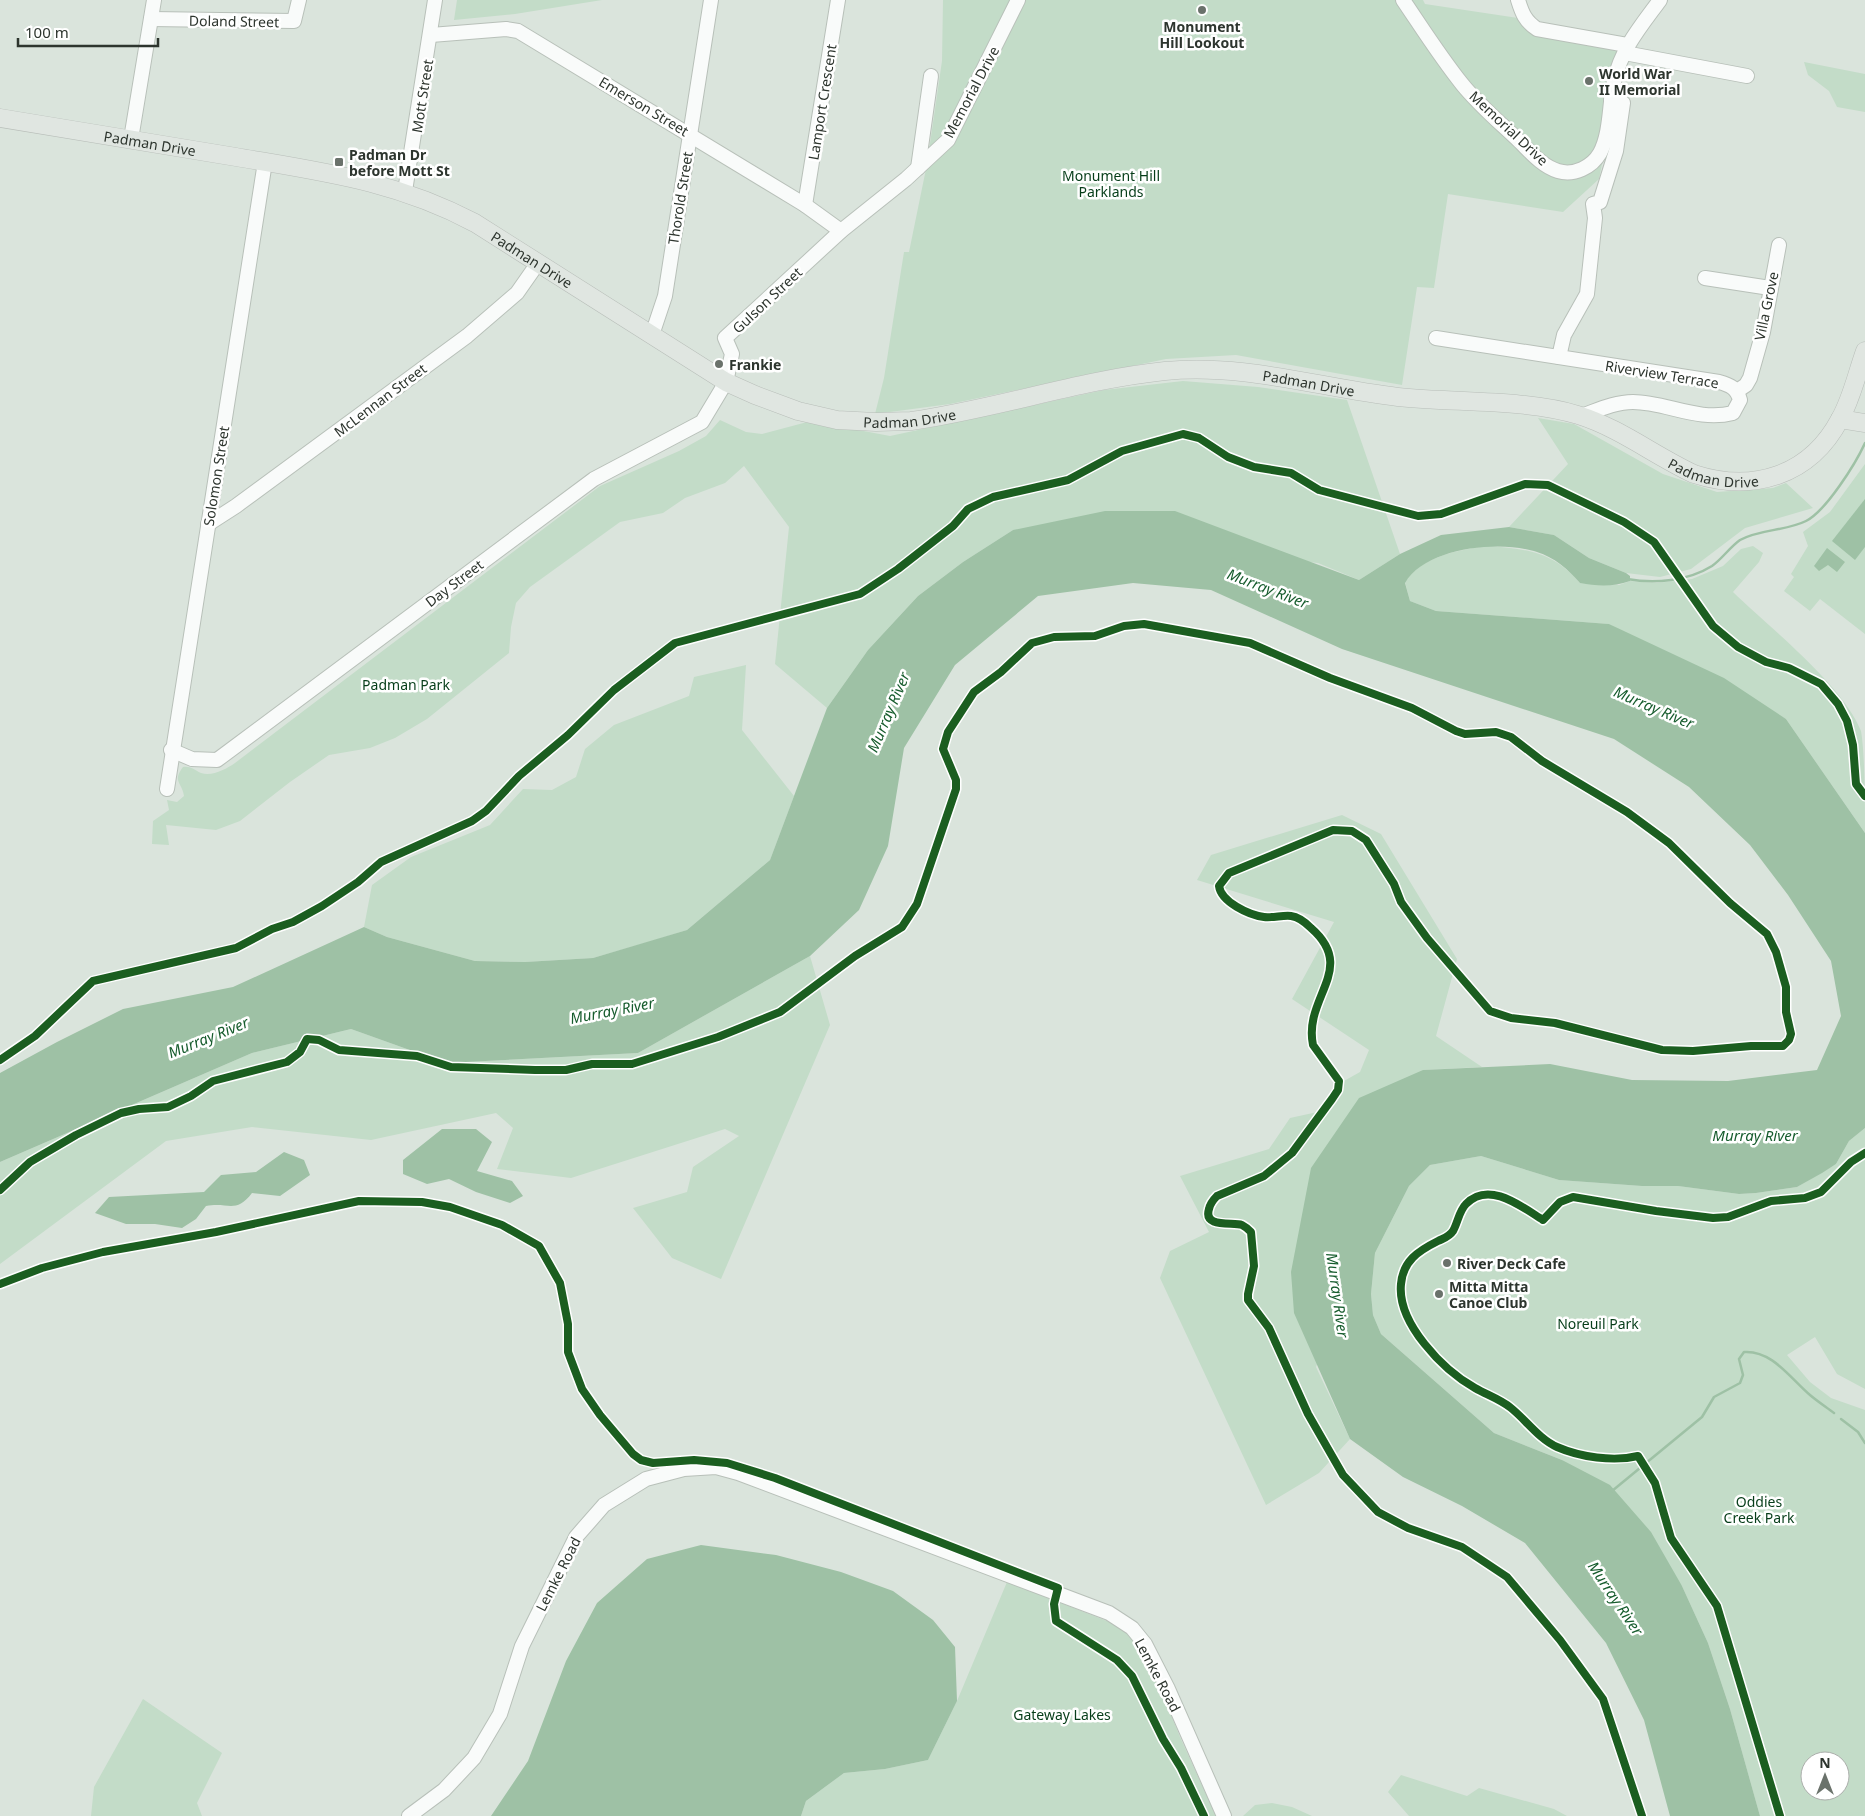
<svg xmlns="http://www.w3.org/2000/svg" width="1865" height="1816" font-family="'Noto Sans',sans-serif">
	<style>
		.green { fill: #c3dcc8; fill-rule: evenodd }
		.water { fill: #9ec1a5 }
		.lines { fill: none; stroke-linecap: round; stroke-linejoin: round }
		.stream { stroke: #9ec1a5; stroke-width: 2.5 }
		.minor-casing { stroke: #b8c0b9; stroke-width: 16 }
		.major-casing { stroke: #b8beb9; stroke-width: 19 }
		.minor { stroke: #f9fbfa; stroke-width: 14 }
		.major { stroke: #e0e6e1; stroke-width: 18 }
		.cycleway-casing { stroke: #fff; stroke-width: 11 }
		.cycleway { stroke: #1b5e20; stroke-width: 8 }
		.poi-dot { fill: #6a726b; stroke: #fff; stroke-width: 2 }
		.labels { text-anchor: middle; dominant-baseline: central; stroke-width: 5; stroke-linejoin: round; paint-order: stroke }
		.street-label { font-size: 14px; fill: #2d352e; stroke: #fff }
		.poi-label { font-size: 14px; font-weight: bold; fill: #2d352e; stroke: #fff; text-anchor: start }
		.park-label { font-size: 14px; fill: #063d19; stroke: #fff }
		.water-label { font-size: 15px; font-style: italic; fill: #165c2d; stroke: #fff }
	</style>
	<rect width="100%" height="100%" fill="#dae4dc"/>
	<g class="green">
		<path d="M 457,0 L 602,0 L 515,14 L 454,20 Z"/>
		<path d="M 943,0 L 1423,0 L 1425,4 L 1518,18 L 1626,46 L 1599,179 L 1563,212 L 1448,194 L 1434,288 L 1417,287 L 1402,385 L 1236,355 L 1166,359 L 950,404 L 875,414 L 884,378 L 904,252 L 909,252 L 927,164 L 942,61 Z"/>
		<path d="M 1804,62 L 1865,74 L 1865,112 L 1837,107 L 1829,91 L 1808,75 Z"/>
		<path d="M 1183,381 L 1258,387 L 1347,400 L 1400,554 L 1359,580 L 1318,563 L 1013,530 L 963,562 L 918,596 L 868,650 L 827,708 L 775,664 L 789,527 L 744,466 L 725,483 L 685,498 L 663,513 L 620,522 L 530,587 L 516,603 L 511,627 L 509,653 L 427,719 L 395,738 L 370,748 L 329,755 L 290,782 L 240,821 L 216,830 L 166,825 L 169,845 L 152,844 L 153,821 L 169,810 L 167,800 L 177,802 L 184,796 C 182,782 172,782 183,767 C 191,766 194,770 201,773 C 212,777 226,769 235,763 L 600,486 L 679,451 L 706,436 L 720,420 L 746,432 L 762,434 L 811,421 L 890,436 L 1104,390 Z"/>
		<path d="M 1538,418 L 1574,424 L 1663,474 L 1717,492 L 1773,488 L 1786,483 L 1813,508 L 1745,528 L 1691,569 L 1660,577 L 1626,573 L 1589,558 L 1554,535 L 1509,527 L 1568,464 Z"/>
		<path d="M 1865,464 L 1865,634 L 1820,599 L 1810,611 L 1784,591 L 1794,577 L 1791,574 L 1808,546 L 1803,532 L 1830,512 Z"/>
		<path d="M 1488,546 C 1528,549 1553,552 1580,583 L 1619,585 L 1630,581 L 1657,583 L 1692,579 L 1723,566 L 1741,549 L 1753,546 L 1763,553 L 1759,562 L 1733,592 C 1769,627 1843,685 1861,731 C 1865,753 1865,807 1865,833 L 1786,719 L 1609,624 L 1436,611 L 1410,601 L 1405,582 C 1420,557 1461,549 1488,546 Z"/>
		<path d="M 746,665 L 742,730 L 794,796 L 770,860 L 687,930 L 655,940 L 593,958 L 525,962 L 475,961 L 387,937 L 364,927 L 372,885 L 411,857 L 490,825 L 523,789 L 552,790 L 576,777 L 585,749 L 614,725 L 689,696 L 694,677 Z"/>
		<path d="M 1342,815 L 1381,834 L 1457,959 L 1436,1036 L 1482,1067 L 1423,1070 L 1316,1367 L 1350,1439 L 1319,1473 L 1266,1505 L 1160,1278 L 1170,1251 L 1209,1232 L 1180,1176 L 1269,1149 L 1290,1118 L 1322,1111 L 1335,1086 L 1360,1072 L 1369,1050 L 1292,999 L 1334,922 L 1197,880 L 1211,855 Z"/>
		<path d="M 810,956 L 830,1025 L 721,1279 L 672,1258 L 633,1208 L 687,1192 L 693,1167 L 739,1136 L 725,1129 L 571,1178 L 497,1169 L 513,1128 L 496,1113 L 371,1140 L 252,1127 L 166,1141 L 0,1264 L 0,1162 L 252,1053 L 351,1029 L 446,1063 L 638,1053 Z"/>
		<path d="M 1865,1128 L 1865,1389 L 1837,1374 L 1815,1337 L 1787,1355 L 1810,1382 L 1831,1398 L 1865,1410 L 1865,1816 L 1760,1816 L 1730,1709 L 1708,1643 L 1682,1586 L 1562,1460 L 1494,1433 L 1381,1334 L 1373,1315 L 1371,1294 L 1375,1253 L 1409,1186 L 1430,1165 L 1481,1156 L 1559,1180 L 1642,1186 L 1678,1186 L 1739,1194 L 1756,1193 L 1797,1187 L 1836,1164 L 1849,1141 ZM 1810,1761 L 1840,1761 L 1840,1791 L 1810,1791 Z"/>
		<path d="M 1007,1582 L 1112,1623 L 1134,1637 L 1147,1655 L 1180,1737 L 1216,1816 L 801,1816 L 806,1801 L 844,1773 L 885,1769 L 928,1760 L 957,1701 Z"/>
		<path d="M 143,1699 L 222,1753 L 197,1803 L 202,1816 L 91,1816 L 94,1787 Z"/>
		<path d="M 1401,1775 L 1467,1796 L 1479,1788 L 1554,1809 L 1567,1816 L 1409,1816 L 1388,1792 Z"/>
		<path d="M 1272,1803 L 1292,1807 L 1312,1816 L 1243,1816 L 1255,1805 Z"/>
	</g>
	<g class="water">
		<path d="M 1865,499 L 1865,547 L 1855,560 L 1832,541 Z"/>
		<path d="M 1105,511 L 1175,511 L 1359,580 L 1400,554 L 1441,535 L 1509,527 L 1554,535 L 1589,558 L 1626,573 L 1630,576 L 1630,581 C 1613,587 1597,586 1580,583 C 1569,570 1554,557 1537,552 C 1501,540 1426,547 1405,583 L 1410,601 L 1436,611 L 1609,624 L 1724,678 L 1786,719 L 1865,833 L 1865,1128 L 1849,1141 L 1836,1164 L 1822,1173 L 1797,1187 L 1756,1193 L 1739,1194 L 1678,1186 L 1642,1186 L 1559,1180 L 1481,1156 L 1430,1165 L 1409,1186 L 1375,1253 L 1371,1294 L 1373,1315 L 1381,1334 L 1494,1433 L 1562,1460 L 1610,1485 L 1651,1532 L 1682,1586 L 1708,1643 L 1730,1709 L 1760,1816 L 1670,1816 L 1644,1720 L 1606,1643 L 1525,1543 L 1462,1506 L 1403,1477 L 1350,1439 L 1294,1313 L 1291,1272 L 1311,1168 L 1359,1098 L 1423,1070 L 1550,1064 L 1632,1080 L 1728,1081 L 1817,1070 L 1841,1016 L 1831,961 L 1788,895 L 1750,845 L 1689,787 L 1614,739 L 1342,649 L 1211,590 L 1133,583 L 1038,596 L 955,665 L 904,748 L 888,846 L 859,910 L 810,956 L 638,1053 L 446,1063 L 351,1029 L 252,1053 L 0,1162 L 0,1073 L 57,1042 L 123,1009 L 233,987 L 364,927 L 387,937 L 475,961 L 525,962 L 593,958 L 687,930 L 770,860 L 827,708 L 868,650 L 918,596 L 963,562 L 1013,530 Z"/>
		<path d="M 1827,548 L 1845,562 L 1837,572 L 1828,565 L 1819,571 L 1814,566 Z"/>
		<path d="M 442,1129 L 476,1129 L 492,1142 L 477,1171 L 512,1181 L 523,1196 L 510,1203 L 476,1192 L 449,1179 L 427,1184 L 403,1174 L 403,1160 Z"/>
		<path d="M 284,1152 L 304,1160 L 310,1175 L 280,1196 L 252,1193 C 236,1214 229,1202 206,1206 L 196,1219 L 182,1228 L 155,1224 L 126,1224 L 95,1213 L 109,1197 L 204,1192 L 221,1175 L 256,1172 Z"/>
		<path d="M 701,1545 L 776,1555 L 841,1572 L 893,1591 L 933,1620 L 955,1647 L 957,1701 L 928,1760 L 885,1769 L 844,1773 L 806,1801 L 801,1816 L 491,1816 L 528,1761 L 566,1661 L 597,1603 L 647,1559 Z"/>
	</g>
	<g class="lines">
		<g class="stream">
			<path d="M 1627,579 C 1655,584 1688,581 1712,566 C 1722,559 1730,547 1740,540 C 1760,529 1786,531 1806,521 C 1826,511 1856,463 1865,443"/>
			<path d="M 1841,1419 L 1858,1432 L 1865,1443"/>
			<path d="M 1612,1491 L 1702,1417 L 1714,1397 L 1740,1383 L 1743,1375 L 1739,1359 L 1744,1352 C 1772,1350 1790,1378 1810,1395 C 1817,1401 1826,1407 1834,1413"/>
		</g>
		<g class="minor-casing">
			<g id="minor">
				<path d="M 1403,0 C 1422,28 1441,58 1462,84 C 1478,104 1498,121 1516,138 C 1528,149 1541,166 1558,171 C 1574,176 1592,167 1600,153 C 1611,132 1609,104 1614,82 C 1621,49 1641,26 1660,0"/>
				<path d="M 1518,0 C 1522,13 1525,21 1537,29 L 1627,45"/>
				<path d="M 151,19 L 294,21 L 299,0"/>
				<path d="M 431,35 L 506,29 L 518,31 L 805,205 L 841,231"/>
				<path d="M 1625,50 L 1630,54 L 1747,76"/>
				<path d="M 131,139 L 154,0"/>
				<path d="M 918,168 L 931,76"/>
				<path d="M 405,191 L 435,0"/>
				<path d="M 805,205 L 838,0"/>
				<path d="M 1705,278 L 1770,288"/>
				<path d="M 652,335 L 665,296 L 711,0"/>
				<path d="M 1436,338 L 1719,382 C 1730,385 1737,388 1740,400 L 1733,413 C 1698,422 1666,402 1633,402 C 1615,402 1598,410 1581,416"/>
				<path d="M 1559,357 L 1564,335 L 1587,294 L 1595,218 L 1593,204 L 1600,202 L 1616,151 L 1623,103 L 1611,100"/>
				<path d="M 1737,391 L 1746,385 L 1750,378 L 1763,332 L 1779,245"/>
				<path d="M 208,524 L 236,506 L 467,336 L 517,293 L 538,263"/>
				<path d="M 171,750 L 192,759 L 217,760 L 594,479 L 702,422 L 726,382 L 732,354 L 725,338 L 841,231 L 906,179 L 948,140 L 1018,0"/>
				<path d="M 167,789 L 265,162"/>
				<path d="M 409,1816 L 444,1790 L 474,1758 L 500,1714 L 522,1646 L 576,1537 L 604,1505 L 646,1479 L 684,1469 L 716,1467 L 738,1473 L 1109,1613 L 1132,1628 L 1145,1644 L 1168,1689 L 1224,1816"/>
			</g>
		</g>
		<g class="major-casing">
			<g id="major">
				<path id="s1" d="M 0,118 C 78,131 157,144 236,157 C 323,172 396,181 475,223 L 726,382 L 755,395 L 798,411 L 837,420 L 876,422 L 911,421 C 996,409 1079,380 1165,371 C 1244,363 1320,388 1398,397 C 1454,403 1526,399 1578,415 C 1620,428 1655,456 1694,474 C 1753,493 1810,476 1840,419 C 1852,398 1857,373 1865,351"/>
				<path d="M 1840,419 L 1865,423"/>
			</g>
		</g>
		<use href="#minor" class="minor"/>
		<use href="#major" class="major"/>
		<g class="cycleway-casing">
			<g id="cycleway">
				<path d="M 0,1060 L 35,1036 L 93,981 L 236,948 L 272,929 L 293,922 L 322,906 L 358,882 L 381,862 L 472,821 L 486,811 L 519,776 L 568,735 L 614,690 L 675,643 L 860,594 L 898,569 L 953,526 L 968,509 L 993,497 L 1068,480 L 1122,451 L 1183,434 L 1199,438 L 1228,457 L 1254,467 L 1291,473 L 1319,490 L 1418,516 L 1441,514 L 1525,484 L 1548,485 L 1624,522 L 1654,542 L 1713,626 L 1738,647 L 1766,662 L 1789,668 L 1821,684 L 1838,704 L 1847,721 L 1853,745 L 1856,784 L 1865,796"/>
				<path d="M 0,1190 L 30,1162 L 76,1135 L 121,1113 L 139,1109 L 168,1107 L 191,1096 L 213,1081 L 287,1062 L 300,1052 L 307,1039 L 319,1040 L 339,1050 L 417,1056 L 451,1067 L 535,1070 L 566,1070 L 592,1064 L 632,1064 L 718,1037 L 780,1012 L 855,956 L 902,927 L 917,904 L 956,789 L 956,780 L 943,749 L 948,732 L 974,692 L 1001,672 L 1032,643 L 1054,637 L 1095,636 L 1124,626 L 1144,624 L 1250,643 L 1330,678 L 1412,708 L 1456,731 L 1465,734 L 1496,732 L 1511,737 L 1542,761 L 1627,812 L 1669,843 L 1730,903 L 1767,934 L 1776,952 L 1786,987 L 1786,1012 L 1791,1034 L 1789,1040 L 1783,1046 L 1751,1046 L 1693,1051 L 1662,1050 L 1555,1023 L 1511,1018 L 1490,1011 L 1427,938 L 1401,902 L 1394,884 L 1366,840 L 1352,831 L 1333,830 L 1229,873 L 1219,886 C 1221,902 1249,915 1264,917 C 1273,918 1283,915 1291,916 C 1299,917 1306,923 1311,928 C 1358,969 1303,997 1313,1045 L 1339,1081 L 1338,1090 L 1332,1099 L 1292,1153 L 1264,1176 L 1217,1196 C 1213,1200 1210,1204 1209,1209 C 1203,1228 1232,1222 1242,1225 C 1246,1227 1248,1229 1251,1232 L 1254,1266 L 1248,1294 L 1248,1300 L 1269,1328 L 1308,1414 L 1343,1475 L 1378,1512 L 1408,1528 L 1462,1547 L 1507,1577 L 1560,1640 L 1603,1699 L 1642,1816"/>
				<path d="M 0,1284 L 42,1268 L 103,1252 L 216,1232 L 359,1201 L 422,1202 L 450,1207 L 502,1225 L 539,1246 L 560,1283 L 568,1324 L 568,1352 L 582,1389 L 600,1415 L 633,1454 L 641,1460 L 653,1463 L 694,1460 L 727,1463 L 775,1478 L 1058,1588 L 1054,1604 L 1056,1621 L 1117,1660 L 1132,1676 L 1163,1739 L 1181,1768 L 1204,1816"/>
				<path d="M 1780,1816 L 1717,1606 L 1671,1538 L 1655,1483 L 1638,1456 C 1613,1462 1580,1457 1557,1447 C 1539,1439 1526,1420 1511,1408 C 1500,1399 1487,1395 1475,1388 C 1443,1370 1397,1323 1401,1284 C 1403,1261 1418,1251 1438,1241 C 1444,1238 1449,1237 1453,1231 C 1458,1222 1459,1211 1466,1204 C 1489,1180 1522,1207 1543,1220 L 1560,1202 L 1573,1197 L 1656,1211 L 1713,1218 L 1728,1217 L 1771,1201 L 1805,1198 L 1821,1192 L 1851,1162 L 1865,1153"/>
			</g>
		</g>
		<use href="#cycleway" class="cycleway"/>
	</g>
	<g class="poi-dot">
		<circle cx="1202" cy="10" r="5"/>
		<circle cx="1589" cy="81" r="5"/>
		<rect x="334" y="157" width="10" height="10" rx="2.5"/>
		<circle cx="719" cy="364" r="5"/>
		<circle cx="1447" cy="1263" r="5"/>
		<circle cx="1439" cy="1294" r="5"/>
	</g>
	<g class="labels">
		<g class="street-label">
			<text transform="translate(234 21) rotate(1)">Doland Street</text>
			<text transform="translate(971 92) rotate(-62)">Memorial Drive</text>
			<text transform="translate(422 96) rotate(-81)">Mott Street</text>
			<text transform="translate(822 102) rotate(-81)">Lamport Crescent</text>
			<text transform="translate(644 106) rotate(31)">Emerson Street</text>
			<text transform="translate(1509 128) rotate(43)">Memorial Drive</text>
			<text stroke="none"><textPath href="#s1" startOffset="152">Padman Drive</textPath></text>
			<text transform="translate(680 198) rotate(-81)">Thorold Street</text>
			<text stroke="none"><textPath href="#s1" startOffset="556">Padman Drive</textPath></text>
			<text transform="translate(767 300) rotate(-43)">Gulson Street</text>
			<text transform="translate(1766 306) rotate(-78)">Villa Grove</text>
			<text transform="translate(1662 374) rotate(9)">Riverview Terrace</text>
			<text stroke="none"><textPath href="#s1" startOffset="1381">Padman Drive</textPath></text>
			<text transform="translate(380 400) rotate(-37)">McLennan Street</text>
			<text stroke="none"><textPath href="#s1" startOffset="976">Padman Drive</textPath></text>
			<text stroke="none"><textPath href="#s1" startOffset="1802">Padman Drive</textPath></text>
			<text transform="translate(216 476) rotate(-81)">Solomon Street</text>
			<text transform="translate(454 583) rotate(-37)">Day Street</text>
			<text transform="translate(558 1574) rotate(-63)">Lemke Road</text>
			<text transform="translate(1158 1675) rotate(62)">Lemke Road</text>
		</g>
		<g class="poi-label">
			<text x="1202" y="26" text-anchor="middle">Monument<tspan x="1202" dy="16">Hill Lookout</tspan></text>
			<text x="1599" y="73">World War<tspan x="1599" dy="16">II Memorial</tspan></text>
			<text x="349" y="154">Padman Dr<tspan x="349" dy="16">before Mott St</tspan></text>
			<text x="729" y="364">Frankie</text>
			<text x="1457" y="1263">River Deck Cafe</text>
			<text x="1449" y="1286">Mitta Mitta<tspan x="1449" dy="16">Canoe Club</tspan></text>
		</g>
		<g class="park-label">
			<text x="1111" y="175">Monument Hill<tspan x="1111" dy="16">Parklands</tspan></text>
			<text x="406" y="684">Padman Park</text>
			<text x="1598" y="1323">Noreuil Park</text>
			<text x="1759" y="1501">Oddies<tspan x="1759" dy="16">Creek Park</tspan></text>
			<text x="1062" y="1714">Gateway Lakes</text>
		</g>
		<g class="water-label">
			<text transform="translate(1268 588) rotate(21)">Murray River</text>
			<text transform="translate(1654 707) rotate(23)">Murray River</text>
			<text transform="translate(888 712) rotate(-67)">Murray River</text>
			<text transform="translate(612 1010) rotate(-11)">Murray River</text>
			<text transform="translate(208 1037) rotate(-22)">Murray River</text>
			<text x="1755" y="1135">Murray River</text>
			<text transform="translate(1338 1295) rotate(82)">Murray River</text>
			<text transform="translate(1616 1598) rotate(56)">Murray River</text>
		</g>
	</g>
	<g transform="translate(1825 1776)"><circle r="24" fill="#ffffff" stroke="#abaeab"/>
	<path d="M0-4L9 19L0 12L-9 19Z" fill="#6a726b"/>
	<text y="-8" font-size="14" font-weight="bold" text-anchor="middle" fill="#2d352e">N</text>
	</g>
	<path d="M18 38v8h140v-8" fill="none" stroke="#2d352e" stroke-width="2.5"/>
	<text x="25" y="38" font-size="15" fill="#2d352e" stroke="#ffffff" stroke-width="4" paint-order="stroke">100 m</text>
</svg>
